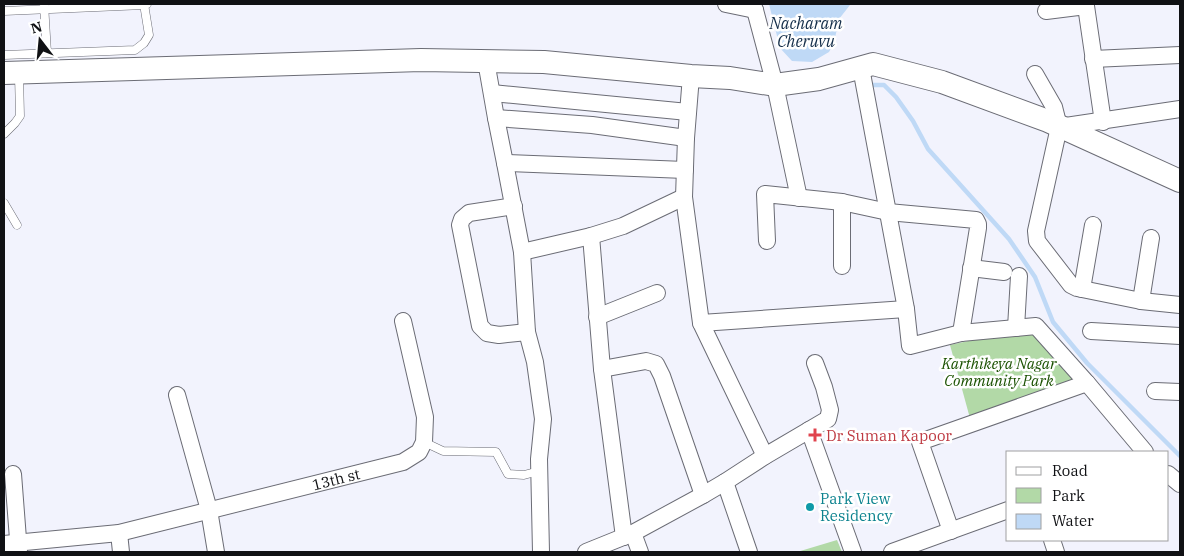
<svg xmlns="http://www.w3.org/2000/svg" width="1184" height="556" font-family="'IBM Plex Serif',serif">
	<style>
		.green { fill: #b2d9a7 }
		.water { fill: #bfd9f6 }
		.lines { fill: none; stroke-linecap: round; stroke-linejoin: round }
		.stream { stroke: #bfd9f6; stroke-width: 4.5 }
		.lane-casing { stroke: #6b6c75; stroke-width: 9 }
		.street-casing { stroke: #6b6c75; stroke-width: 18 }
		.secondary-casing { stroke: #6b6c75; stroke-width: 24 }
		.lane { stroke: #fff; stroke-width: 8 }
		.street { stroke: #fff; stroke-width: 16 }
		.secondary { stroke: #fff; stroke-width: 22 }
		.health-dot { fill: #e0444e; stroke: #fff; stroke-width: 2 }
		.culture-dot { fill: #0f9aa8; stroke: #fff; stroke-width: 2 }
		.labels { text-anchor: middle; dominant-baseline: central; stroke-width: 5; stroke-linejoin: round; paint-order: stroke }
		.park-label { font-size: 15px; font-style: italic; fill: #1a5100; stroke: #fff }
		.health-label { font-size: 15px; fill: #be3a42; stroke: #fff; text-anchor: start }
		.street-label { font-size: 15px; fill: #101114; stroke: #fff }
		.culture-label { font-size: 15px; fill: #0d838f; stroke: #fff; text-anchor: start }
		.water-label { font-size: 16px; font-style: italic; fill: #122c48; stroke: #fff }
	</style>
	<rect width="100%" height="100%" fill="#f2f3fd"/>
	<g class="green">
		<path d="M 1034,329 L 1079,383 L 971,422 L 950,345 L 995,335 Z"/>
		<path d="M 837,540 L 842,552 L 797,552 Z"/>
	</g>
	<path class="water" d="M 769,4 L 854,4 L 850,5 L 839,19 L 834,43 L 829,52 L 812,62 L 792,61 L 780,48 Z"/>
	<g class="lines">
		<path class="stream" d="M 872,85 L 884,85 L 896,97 L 913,121 L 928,149 L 1009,239 L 1035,277 L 1053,322 L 1087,363 L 1180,456"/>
		<g class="lane-casing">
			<g id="lane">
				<path d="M 44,4 L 47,53"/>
				<path d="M 4,11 L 144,5 L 147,4"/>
				<path d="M 4,55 L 135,50 L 144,43 L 149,35 L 144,4"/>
				<path d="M 4,134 L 15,123 L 20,116 L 19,75"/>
				<path d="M 4,203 L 17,225"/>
				<path d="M 424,442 L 443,451 L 496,452 L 508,474 L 524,475 L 539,471"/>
			</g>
		</g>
		<g class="street-casing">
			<g id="street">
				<path d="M 726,4 L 755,10"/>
				<path d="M 752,4 L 755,10 L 775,85 L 799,198"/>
				<path d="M 1046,11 L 1086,6 L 1103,122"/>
				<path d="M 1093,59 L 1180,55"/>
				<path d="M 486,61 L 496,118 L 505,163 L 522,252 L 527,332 L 535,362 L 543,419 L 539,459 L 541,552"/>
				<path d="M 861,68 L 906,309 L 910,346 L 961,333 L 1036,326 L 1087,383 L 1145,452"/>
				<path d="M 1035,74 L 1054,107 L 1059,127"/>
				<path d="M 691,76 L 686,138 L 684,197 L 701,323 L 765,456"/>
				<path d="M 492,93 L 688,112"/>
				<path d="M 1180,109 L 1059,127 L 1036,231 L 1037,241 L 1071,285 L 1077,288 L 1141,301 L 1180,305"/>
				<path d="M 496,118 L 592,125 L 686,138"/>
				<path d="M 505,163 L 685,170"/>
				<path d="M 842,202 L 842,266"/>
				<path d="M 514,206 L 469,213 L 462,219 L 460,225 L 480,326 L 487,333 L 499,335 L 527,332"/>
				<path d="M 591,236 L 602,369 L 624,537"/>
				<path d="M 767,241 L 765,194 L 842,202 L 888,212 L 976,220 L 978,224 L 978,228 L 961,333"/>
				<path d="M 522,252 L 591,236 L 623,226 L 684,197"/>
				<path d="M 971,268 L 1004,272"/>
				<path d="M 1082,289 L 1093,225"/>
				<path d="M 1141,301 L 1151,238"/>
				<path d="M 597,317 L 657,293"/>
				<path d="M 701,323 L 906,309"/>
				<path d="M 1016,328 L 1019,276"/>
				<path d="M 1091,331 L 1180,336"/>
				<path d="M 602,369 L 646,361 L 656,364 L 662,376 L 703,495"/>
				<path d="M 1155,391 L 1180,392"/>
				<path d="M 177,395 L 209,510 L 216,552"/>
				<path d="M 809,430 L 853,552"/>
				<path d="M 13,474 L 19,552"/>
				<path d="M 1168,474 L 1180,484"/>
				<path d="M 725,482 L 749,552"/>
				<path d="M 951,531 L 920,442 L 1087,383"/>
				<path d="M 119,533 L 121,552"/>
				<path d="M 633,533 L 640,552"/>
				<path d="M 1052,540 L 1056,552"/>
				<path id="s1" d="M 4,544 L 119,533 L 403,462 L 419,452 L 424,442 L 425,417 L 403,321"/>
				<path d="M 586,552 L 633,533 L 703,495 L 725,482 L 765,456 L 828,419 L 830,410 L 824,387 L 815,363"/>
				<path d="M 892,552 L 1008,510"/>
			</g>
		</g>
		<g class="secondary-casing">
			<path id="secondary" d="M 4,73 L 421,60 L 544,62 L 691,76 L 730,78 L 775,85 L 819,79 L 873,64 L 942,82 L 1048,121 L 1180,181"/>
		</g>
		<use href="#lane" class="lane"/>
		<use href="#street" class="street"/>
		<use href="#secondary" class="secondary"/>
	</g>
	<path class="health-dot" d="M812.5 427.5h5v5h5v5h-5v5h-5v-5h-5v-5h5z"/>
	<circle class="culture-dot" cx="810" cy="507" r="5"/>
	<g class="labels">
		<g class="park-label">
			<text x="999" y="363">Karthikeya Nagar<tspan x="999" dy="17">Community Park</tspan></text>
		</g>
		<g class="health-label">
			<text x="826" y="435">Dr Suman Kapoor</text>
		</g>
		<g class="street-label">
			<text stroke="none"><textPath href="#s1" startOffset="339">13th st</textPath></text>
		</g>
		<g class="culture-label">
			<text x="820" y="498">Park View<tspan x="820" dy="17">Residency</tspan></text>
		</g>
		<g class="water-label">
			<text x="806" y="23">Nacharam<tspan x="806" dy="18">Cheruvu</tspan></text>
		</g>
	</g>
	<rect width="1184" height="556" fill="none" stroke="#101114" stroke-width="10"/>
	<rect x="1006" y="451" width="162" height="90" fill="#ffffff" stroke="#9fa0a1"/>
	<rect x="1016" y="467" width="25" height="8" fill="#ffffff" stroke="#9fa0a1"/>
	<text x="1052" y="476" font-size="15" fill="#101114">Road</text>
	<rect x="1016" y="488" width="25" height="15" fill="#b2d9a7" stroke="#9fa0a1"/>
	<text x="1052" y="501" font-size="15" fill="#101114">Park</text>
	<rect x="1016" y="514" width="25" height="15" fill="#bfd9f6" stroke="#9fa0a1"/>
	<text x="1052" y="526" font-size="15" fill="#101114">Water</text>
	<g transform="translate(40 40) rotate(344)" stroke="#ffffff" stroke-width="4" paint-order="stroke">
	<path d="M0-4L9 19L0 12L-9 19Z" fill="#101114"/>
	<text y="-8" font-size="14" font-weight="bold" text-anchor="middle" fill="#101114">N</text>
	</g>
</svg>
